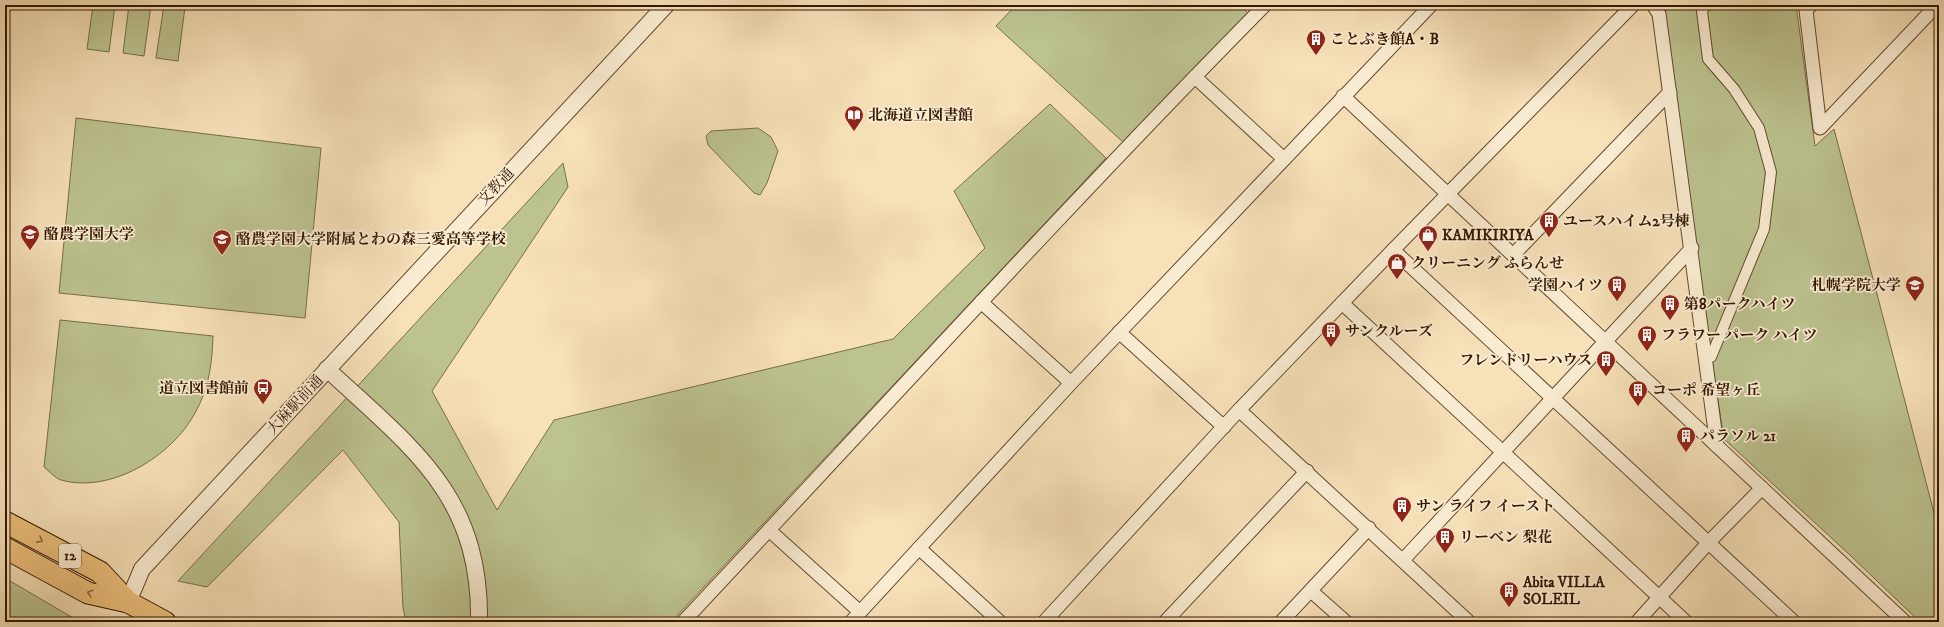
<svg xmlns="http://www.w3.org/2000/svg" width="1944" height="627" font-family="'IM FELL DW Pica','Noto Serif JP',serif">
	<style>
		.green { fill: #bcc390; stroke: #786e48 }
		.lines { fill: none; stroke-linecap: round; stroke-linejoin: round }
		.pedestrian-casing { stroke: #654a2e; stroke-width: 12 }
		.minor-casing { stroke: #654a2e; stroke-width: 15 }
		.tertiary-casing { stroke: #654a2e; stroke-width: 18 }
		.trunk-casing { stroke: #341800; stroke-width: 23 }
		.pedestrian { stroke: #faecd2; stroke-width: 10 }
		.minor { stroke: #faecd2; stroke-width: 13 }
		.tertiary { stroke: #faecd2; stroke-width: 16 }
		.trunk { stroke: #ecc07c; stroke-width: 21 }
		.oneway { stroke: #906c3e }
		.labels { text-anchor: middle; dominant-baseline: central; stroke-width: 3.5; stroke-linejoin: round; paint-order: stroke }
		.shield { fill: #faecd2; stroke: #6f583f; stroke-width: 1 }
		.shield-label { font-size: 14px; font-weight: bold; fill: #341800 }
		.poi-label { font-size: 15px; font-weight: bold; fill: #341800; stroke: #faecd2; text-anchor: start }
		.street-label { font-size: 15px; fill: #341800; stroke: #faecd2 }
	</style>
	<rect width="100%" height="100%" fill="#f7e1b9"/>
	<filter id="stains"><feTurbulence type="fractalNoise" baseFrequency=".005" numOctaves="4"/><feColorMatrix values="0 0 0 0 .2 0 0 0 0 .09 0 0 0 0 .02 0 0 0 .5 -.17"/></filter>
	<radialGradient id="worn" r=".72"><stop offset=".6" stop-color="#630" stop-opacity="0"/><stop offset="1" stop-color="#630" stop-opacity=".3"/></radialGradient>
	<g class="green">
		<path d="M 93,5 L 115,5 L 109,52 L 87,49 Z"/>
		<path d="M 129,5 L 151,5 L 144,56 L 123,53 Z"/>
		<path d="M 164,5 L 185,7 L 178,61 L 156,58 Z"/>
		<path d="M 1016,5 L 1240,5 L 1249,14 L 1124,143 L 996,26 Z"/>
		<path d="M 1661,5 L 1796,5 L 1815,146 L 1834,129 L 1939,532 L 1939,622 L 1920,622 L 1851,556 L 1724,439 L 1698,270 L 1665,14 Z"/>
		<path d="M 1050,104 L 1106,158 L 671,622 L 406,622 L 403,608 L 399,522 L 343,450 L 207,587 L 178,581 L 563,163 L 568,187 L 432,391 L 497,510 L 554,420 L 893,339 L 985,248 L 954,191 Z"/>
		<path d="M 76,118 L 321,148 L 305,318 L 59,293 Z"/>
		<path d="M 758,128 L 771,137 L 778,151 L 767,183 L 760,195 L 754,193 L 708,145 L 706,136 L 711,131 Z"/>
		<path d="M 60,320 L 213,336 C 212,364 209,388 195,413 C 172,456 111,494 61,480 C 55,478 49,471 44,467 Z"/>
		<path d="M 5,578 L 80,622 L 5,622 Z"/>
	</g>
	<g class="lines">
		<g class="pedestrian-casing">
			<path id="pedestrian" d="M 1706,5 L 1702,11 L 1708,59 L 1734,89 L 1759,128 L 1771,172 L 1764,229 L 1711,357"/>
		</g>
		<g class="minor-casing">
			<g id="minor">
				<path d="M 1653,5 L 1659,14 L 1717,446"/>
				<path d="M 1811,5 L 1806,10 L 1820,128 L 1937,5"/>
				<path d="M 1195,77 L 1284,159"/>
				<path d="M 1343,96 L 1905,622"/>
				<path d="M 1393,250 L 1794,622"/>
				<path d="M 1514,254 L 1670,92"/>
				<path d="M 981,302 L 1071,383"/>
				<path d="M 1342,303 L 1686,622"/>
				<path d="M 1119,332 L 1224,427"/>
				<path d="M 1239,410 L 1469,622"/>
				<path d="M 769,530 L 860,612"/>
				<path d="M 919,548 L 1000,622"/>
				<path d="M 1403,560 L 1692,248"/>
				<path d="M 1311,591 L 1346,622"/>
				<path d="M 683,622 C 876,416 1067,206 1265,5"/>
				<path d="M 851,622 L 1071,383 L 1431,5"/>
				<path d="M 1044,622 L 1239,410 L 1393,250 L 1633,5"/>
				<path d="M 1165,622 L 1307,471"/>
				<path d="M 1281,622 L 1369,528"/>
				<path d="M 1637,622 L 1709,542 L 1762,488"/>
			</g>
		</g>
		<g class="tertiary-casing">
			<g id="tertiary">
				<path d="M 327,369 C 412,448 481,495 479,622"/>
				<path d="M 128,602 L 142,569 L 666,5"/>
			</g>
		</g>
		<g class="trunk-casing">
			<g id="trunk">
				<path d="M 5,522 L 100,572 L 128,602"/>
				<path d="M 5,548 L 88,593 L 128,602 L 165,622"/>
			</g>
		</g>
		<use href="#pedestrian" class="pedestrian"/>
		<use href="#minor" class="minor"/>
		<use href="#tertiary" class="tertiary"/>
		<use href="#trunk" class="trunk"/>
	</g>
	<defs><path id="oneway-chevron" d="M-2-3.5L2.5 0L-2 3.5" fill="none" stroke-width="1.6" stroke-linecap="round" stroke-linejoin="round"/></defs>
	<g class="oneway">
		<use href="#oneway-chevron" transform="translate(40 540) rotate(28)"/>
		<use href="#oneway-chevron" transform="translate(90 593) rotate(-162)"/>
	</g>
	<defs>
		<g id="building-pin" transform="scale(1)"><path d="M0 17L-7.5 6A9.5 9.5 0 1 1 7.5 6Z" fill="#8f2418" stroke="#faecd2"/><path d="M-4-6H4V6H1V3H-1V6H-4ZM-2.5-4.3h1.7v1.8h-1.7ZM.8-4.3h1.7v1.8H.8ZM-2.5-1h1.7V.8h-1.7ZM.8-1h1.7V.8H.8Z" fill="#fff"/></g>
		<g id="library-pin" transform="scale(1)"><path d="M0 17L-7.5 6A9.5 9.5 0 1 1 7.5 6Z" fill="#8f2418" stroke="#faecd2"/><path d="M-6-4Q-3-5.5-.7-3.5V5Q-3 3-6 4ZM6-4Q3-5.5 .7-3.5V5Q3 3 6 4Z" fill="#fff"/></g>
		<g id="university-pin" transform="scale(1)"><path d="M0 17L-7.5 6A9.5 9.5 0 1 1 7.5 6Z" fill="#8f2418" stroke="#faecd2"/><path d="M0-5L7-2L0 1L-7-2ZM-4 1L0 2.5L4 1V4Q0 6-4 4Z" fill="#fff"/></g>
		<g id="shop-pin" transform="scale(1)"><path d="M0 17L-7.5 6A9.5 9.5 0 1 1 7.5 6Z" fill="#8f2418" stroke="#faecd2"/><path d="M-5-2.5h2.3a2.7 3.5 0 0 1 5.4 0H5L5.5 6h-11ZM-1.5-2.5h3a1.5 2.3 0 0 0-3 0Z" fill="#fff"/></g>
		<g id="school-pin" transform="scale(1)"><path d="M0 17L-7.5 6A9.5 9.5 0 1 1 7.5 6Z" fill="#8f2418" stroke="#faecd2"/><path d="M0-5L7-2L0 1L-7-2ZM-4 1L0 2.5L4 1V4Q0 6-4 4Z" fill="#fff"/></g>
		<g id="bus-pin" transform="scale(1)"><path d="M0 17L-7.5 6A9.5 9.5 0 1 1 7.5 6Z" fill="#8f2418" stroke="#faecd2"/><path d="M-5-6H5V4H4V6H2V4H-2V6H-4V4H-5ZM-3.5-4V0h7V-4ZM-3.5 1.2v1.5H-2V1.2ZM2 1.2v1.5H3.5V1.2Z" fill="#fff"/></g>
	</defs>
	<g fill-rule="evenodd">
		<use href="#building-pin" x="1316" y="39"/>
		<use href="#library-pin" x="854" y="115"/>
		<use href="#building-pin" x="1549" y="221"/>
		<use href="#university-pin" x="30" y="234"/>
		<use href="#shop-pin" x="1428" y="235"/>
		<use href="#school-pin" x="222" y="239"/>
		<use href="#shop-pin" x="1397" y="263"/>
		<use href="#building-pin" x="1617" y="285"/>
		<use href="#university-pin" x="1915" y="285"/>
		<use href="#building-pin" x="1670" y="304"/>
		<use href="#building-pin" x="1331" y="331"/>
		<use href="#building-pin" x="1647" y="335"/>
		<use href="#building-pin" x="1606" y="360"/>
		<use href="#bus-pin" x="263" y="388"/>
		<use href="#building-pin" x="1638" y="390"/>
		<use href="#building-pin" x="1686" y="436"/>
		<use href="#building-pin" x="1402" y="506"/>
		<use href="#building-pin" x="1445" y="537"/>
		<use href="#building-pin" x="1509" y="591"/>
	</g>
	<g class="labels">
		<rect class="shield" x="59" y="544" width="22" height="24" rx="3"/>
		<g class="shield-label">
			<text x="70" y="556">12</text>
		</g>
		<g class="poi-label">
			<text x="1330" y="39">ことぶき館A・B</text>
			<text x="868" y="115">北海道立図書館</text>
			<text x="1563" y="221">ユースハイム2号棟</text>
			<text x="44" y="234">酪農学園大学</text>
			<text x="1442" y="235">KAMIKIRIYA</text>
			<text x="236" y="239">酪農学園大学附属とわの森三愛高等学校</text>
			<text x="1411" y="263">クリーニング ふらんせ</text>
			<text x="1603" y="285" text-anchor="end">学園ハイツ</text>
			<text x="1901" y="285" text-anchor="end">札幌学院大学</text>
			<text x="1684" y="304">第8パークハイツ</text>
			<text x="1345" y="331">サンクルーズ</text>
			<text x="1661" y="335">フラワー パーク ハイツ</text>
			<text x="1592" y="360" text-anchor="end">フレンドリーハウス</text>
			<text x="249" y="388" text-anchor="end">道立図書館前</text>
			<text x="1652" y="390">コーポ 希望ヶ丘</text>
			<text x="1700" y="436">パラソル 21</text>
			<text x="1416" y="506">サン ライフ イースト</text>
			<text x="1459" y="537">リーベン 梨花</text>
			<text x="1523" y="582">Abita VILLA<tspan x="1523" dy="17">SOLEIL</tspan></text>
		</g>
		<g class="street-label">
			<text transform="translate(496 187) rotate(-47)">文教通</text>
			<text transform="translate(295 405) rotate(-47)">大麻駅前通</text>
		</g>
	</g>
	<rect width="1944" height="627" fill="none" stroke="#f7e1b9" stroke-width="20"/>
	<rect x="6" y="6" width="1932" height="615" fill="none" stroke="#341800" stroke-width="2"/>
	<rect x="10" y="10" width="1924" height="607" fill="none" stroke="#341800"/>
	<rect width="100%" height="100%" filter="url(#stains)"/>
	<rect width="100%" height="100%" fill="url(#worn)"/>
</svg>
